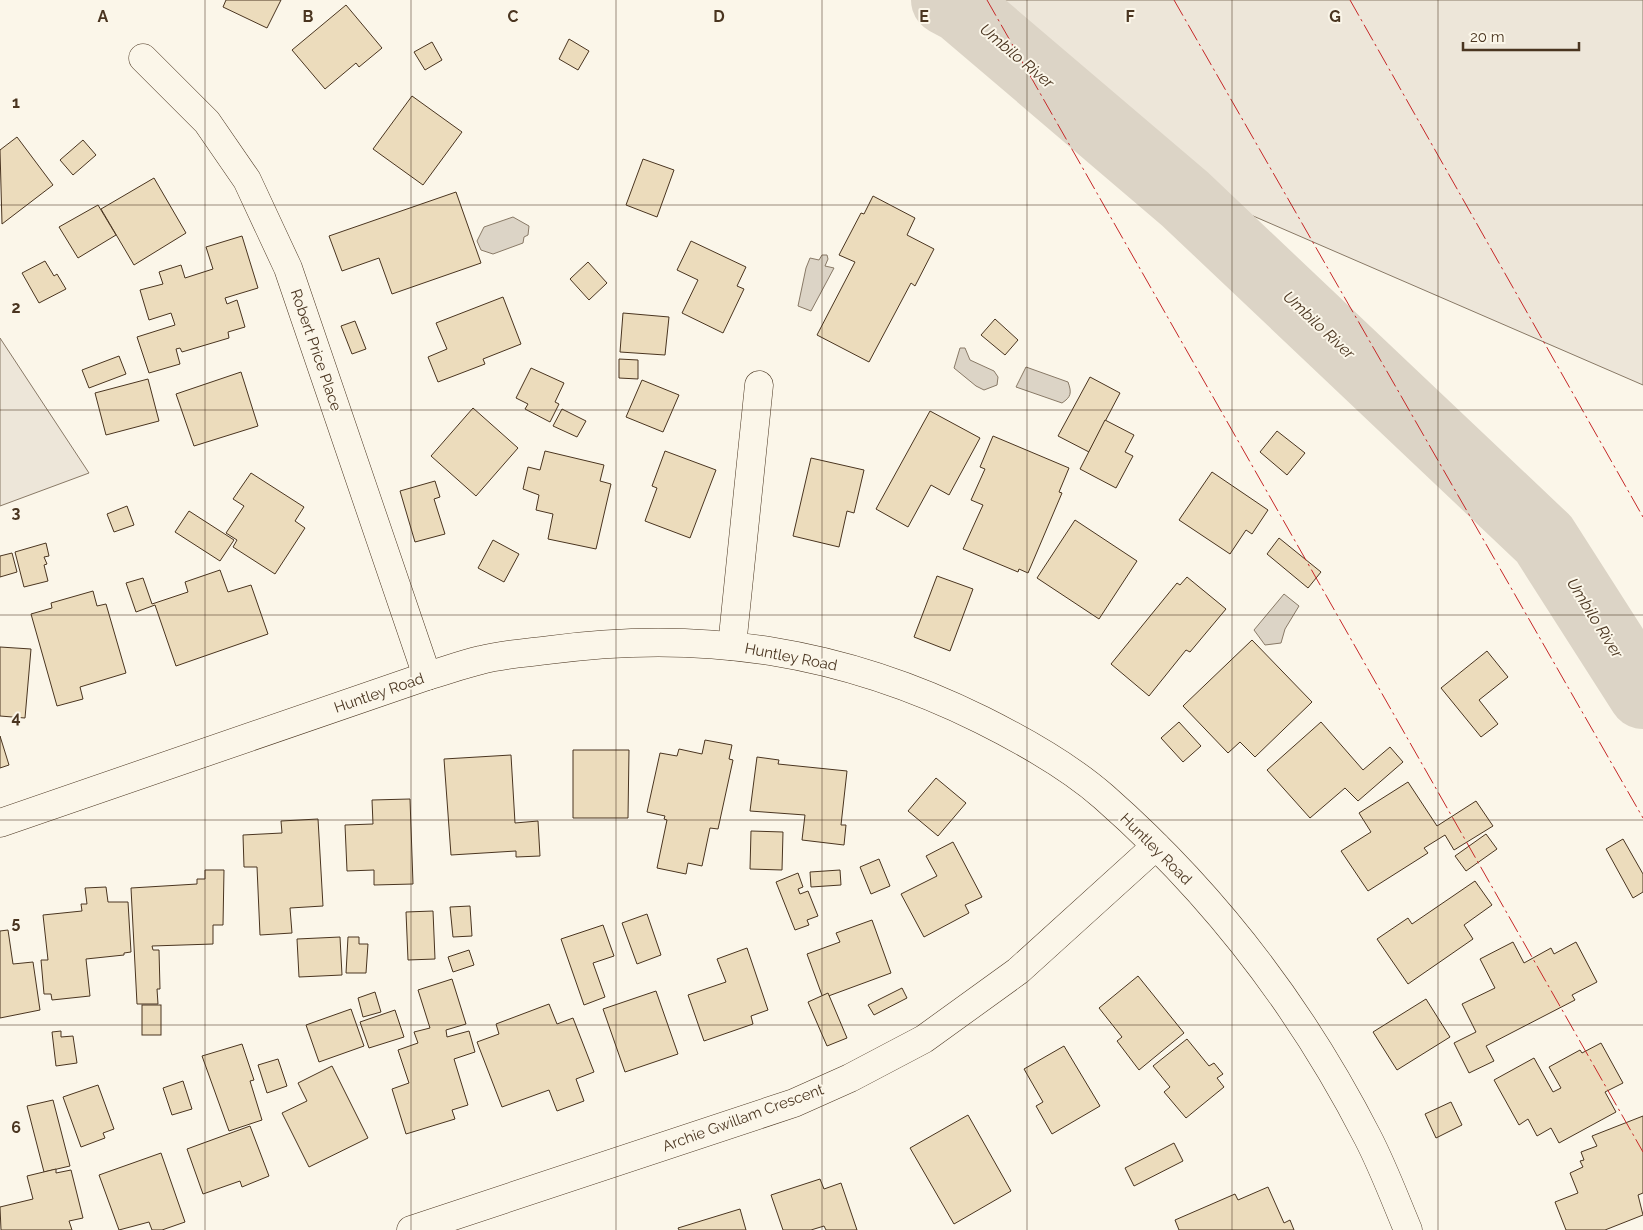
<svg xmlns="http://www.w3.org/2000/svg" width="1643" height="1230" font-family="Raleway,sans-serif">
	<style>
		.green { fill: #ede6d9; stroke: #887966 }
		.water { fill: #dcd4c6; stroke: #887966 }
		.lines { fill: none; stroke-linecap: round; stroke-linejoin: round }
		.river { stroke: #dcd4c6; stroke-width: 70 }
		.building { fill: #ecdcbc; stroke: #4a3520 }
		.street-casing { stroke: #4a3520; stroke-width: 29 }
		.street { stroke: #fbf6e9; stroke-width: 28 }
		.power { stroke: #c62828; stroke-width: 1; stroke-dasharray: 18 4 2.5 4; stroke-linecap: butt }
		.grid { fill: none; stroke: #4a3520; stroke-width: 1; stroke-opacity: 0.55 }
		.labels { text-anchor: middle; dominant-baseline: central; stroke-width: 4; stroke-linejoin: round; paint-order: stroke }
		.street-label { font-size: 15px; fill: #4a3520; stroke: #fbf6e9 }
		.water-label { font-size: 16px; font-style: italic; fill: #4a3520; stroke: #fbf6e9 }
		.grid-label { font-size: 16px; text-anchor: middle; font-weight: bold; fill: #4a3520; stroke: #fbf6e9; stroke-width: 4; stroke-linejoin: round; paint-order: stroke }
	</style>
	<rect width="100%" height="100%" fill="#fbf6e9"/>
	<g class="green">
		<path d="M 913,0 L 1643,0 L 1643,385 L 1184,186 Z"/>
		<path d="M 0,338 L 89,473 L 0,506 Z"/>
	</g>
	<g class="water">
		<path d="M 513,217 L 529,226 L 528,235 L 524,237 L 523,243 L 493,254 L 481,250 L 477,241 L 484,227 Z"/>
		<path d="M 822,255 L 827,255 L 828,259 L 825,266 L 834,268 L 811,311 L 798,306 L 806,268 L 810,258 L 819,260 Z"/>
		<path d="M 960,348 L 965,348 L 970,360 L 994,371 L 998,377 L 997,385 L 984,390 L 976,386 L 954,368 Z"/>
		<path d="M 1026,367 L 1068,382 C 1072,393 1071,397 1062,403 L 1016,387 Z"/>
		<path d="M 1284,594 L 1299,606 L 1285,629 L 1281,643 L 1265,645 L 1254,630 Z"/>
	</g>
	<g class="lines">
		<path class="river" d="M 946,0 L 961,8 L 1185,199 L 1544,539 L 1643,694"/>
	</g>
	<g class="building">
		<path d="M 226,0 L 281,0 L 267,28 L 223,7 Z"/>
		<path d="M 346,5 L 382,48 L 359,67 L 356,63 L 325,89 L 292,50 Z"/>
		<path d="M 569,39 L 589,51 L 578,70 L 559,59 Z"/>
		<path d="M 432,42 L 442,60 L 425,70 L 414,52 Z"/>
		<path d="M 412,96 L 462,132 L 423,185 L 373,149 Z"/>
		<path d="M 17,137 L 53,185 L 2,224 L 0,150 Z"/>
		<path d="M 83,140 L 96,155 L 73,175 L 60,160 Z"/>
		<path d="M 643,159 L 674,170 L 657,217 L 626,205 Z"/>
		<path d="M 154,178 L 186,233 L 134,265 L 101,209 Z"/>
		<path d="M 456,192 L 481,263 L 392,294 L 379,258 L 342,271 L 329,236 Z"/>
		<path d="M 873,196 L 915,218 L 907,235 L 934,249 L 915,286 L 911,283 L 869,362 L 817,335 L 855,262 L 839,255 L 861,213 L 864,214 Z"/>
		<path d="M 98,205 L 116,235 L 78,258 L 59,227 Z"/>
		<path d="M 242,236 L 258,288 L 225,298 L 227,304 L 237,300 L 245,327 L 228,332 L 229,338 L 182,352 L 180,348 L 176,349 L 180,364 L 149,373 L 137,337 L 175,325 L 171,313 L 149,320 L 140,290 L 163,284 L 159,272 L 181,265 L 185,278 L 213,269 L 206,247 Z"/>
		<path d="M 691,241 L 746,267 L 737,286 L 744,289 L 723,333 L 682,313 L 698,280 L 677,270 Z"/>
		<path d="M 45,261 L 54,276 L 57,274 L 66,289 L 39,303 L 22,273 Z"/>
		<path d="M 588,262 L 607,283 L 589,300 L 570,279 Z"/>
		<path d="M 503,297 L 521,344 L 483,359 L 485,364 L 438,382 L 428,357 L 447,349 L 436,323 Z"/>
		<path d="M 623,313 L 669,317 L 665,355 L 620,352 Z"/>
		<path d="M 995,319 L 1018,340 L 1005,355 L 981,335 Z"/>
		<path d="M 355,321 L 366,349 L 352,354 L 341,326 Z"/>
		<path d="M 119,356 L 126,374 L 89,388 L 82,370 Z"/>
		<path d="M 619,359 L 638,360 L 638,379 L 619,378 Z"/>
		<path d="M 531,368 L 564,383 L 555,402 L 559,404 L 550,422 L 525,409 L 528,404 L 516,398 Z"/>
		<path d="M 241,372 L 258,426 L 194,446 L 176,394 Z"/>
		<path d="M 1090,377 L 1120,393 L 1089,452 L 1058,436 Z"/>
		<path d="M 148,379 L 159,421 L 106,435 L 95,393 Z"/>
		<path d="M 642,380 L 679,395 L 663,432 L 626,417 Z"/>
		<path d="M 473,408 L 518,448 L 476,496 L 431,456 Z"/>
		<path d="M 562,409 L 586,421 L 577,437 L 553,426 Z"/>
		<path d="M 930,411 L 980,438 L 949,495 L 931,485 L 908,527 L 876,509 Z"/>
		<path d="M 1105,420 L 1134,435 L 1125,452 L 1133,456 L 1116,488 L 1080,469 Z"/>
		<path d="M 1277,431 L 1305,453 L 1287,475 L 1260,452 Z"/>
		<path d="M 993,436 L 1069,468 L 1059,492 L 1062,493 L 1028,573 L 1019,569 L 1018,572 L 963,549 L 983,505 L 971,500 L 985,469 L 980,467 Z"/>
		<path d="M 545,451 L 604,465 L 600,481 L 611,484 L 596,549 L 548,539 L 553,514 L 536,510 L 539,495 L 523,489 L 528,467 L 540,470 Z"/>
		<path d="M 665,451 L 716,470 L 690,538 L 645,521 L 657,488 L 652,486 Z"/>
		<path d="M 811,458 L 864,470 L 854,513 L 847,511 L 839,547 L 793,536 Z"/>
		<path d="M 1212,472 L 1268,510 L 1252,534 L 1246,530 L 1230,554 L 1179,520 Z"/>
		<path d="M 251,473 L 304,507 L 295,521 L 305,528 L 275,574 L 233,547 L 237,540 L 226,533 L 244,506 L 233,499 Z"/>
		<path d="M 435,481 L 440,497 L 434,499 L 445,534 L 415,542 L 400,491 Z"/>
		<path d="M 127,506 L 134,525 L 114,532 L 107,514 Z"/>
		<path d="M 189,511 L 234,540 L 220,561 L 175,532 Z"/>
		<path d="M 1075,520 L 1137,561 L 1099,619 L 1037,578 Z"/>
		<path d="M 1279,538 L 1321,572 L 1308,588 L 1267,554 Z"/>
		<path d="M 493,540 L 519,554 L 504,582 L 478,568 Z"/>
		<path d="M 46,543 L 49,556 L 44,557 L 47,564 L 44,565 L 48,581 L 24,587 L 15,552 Z"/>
		<path d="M 12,553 L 17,572 L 0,577 L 0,556 Z"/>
		<path d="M 220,570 L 228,592 L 251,585 L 268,634 L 176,666 L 155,605 L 136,612 L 126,583 L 143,578 L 152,604 L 188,592 L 185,582 Z"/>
		<path d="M 937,576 L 973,589 L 950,651 L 914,637 Z"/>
		<path d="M 1187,577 L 1226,609 L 1190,652 L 1186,650 L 1149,696 L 1111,664 L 1177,583 L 1180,585 Z"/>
		<path d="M 93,591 L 97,606 L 106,604 L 126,673 L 80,687 L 83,699 L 57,706 L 31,614 L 52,608 L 51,603 Z"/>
		<path d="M 1252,640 L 1312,702 L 1255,757 L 1240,742 L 1228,753 L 1183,706 Z"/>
		<path d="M 0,647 L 31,649 L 25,718 L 0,716 Z"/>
		<path d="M 1487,651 L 1508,677 L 1479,700 L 1498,724 L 1481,737 L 1441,688 Z"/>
		<path d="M 1179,722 L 1201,746 L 1183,762 L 1161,738 Z"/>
		<path d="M 1321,722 L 1363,770 L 1390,747 L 1403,762 L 1358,801 L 1345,788 L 1310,818 L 1267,770 Z"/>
		<path d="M 0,736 L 9,765 L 0,768 Z"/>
		<path d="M 705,740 L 732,745 L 729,759 L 733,760 L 718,829 L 710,828 L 702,866 L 688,863 L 686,874 L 657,868 L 667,820 L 664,819 L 665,816 L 647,812 L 660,753 L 677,756 L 679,749 L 702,754 Z"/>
		<path d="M 573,750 L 629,750 L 628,818 L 573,818 Z"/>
		<path d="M 511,755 L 515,823 L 538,821 L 540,856 L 516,857 L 516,851 L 451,855 L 444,759 Z"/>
		<path d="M 757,757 L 779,760 L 778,764 L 847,771 L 841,825 L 846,825 L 844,845 L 802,840 L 805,815 L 750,811 Z"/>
		<path d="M 936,778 L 966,803 L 938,836 L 908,811 Z"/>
		<path d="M 1408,782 L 1437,826 L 1476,801 L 1493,826 L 1454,850 L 1445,835 L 1424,848 L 1428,853 L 1368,891 L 1341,851 L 1371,832 L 1359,813 Z"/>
		<path d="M 410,799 L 413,884 L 374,885 L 374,870 L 347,871 L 345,825 L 373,824 L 372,800 Z"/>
		<path d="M 318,819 L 323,906 L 290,908 L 292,933 L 260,935 L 257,867 L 244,867 L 243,835 L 282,833 L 281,821 Z"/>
		<path d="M 751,831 L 783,832 L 782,870 L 750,869 Z"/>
		<path d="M 1486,834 L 1497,849 L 1466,871 L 1455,856 Z"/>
		<path d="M 1623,839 L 1643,874 L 1643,892 L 1633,898 L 1606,849 Z"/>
		<path d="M 953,842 L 982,897 L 965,905 L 969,913 L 924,937 L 901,894 L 937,876 L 926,856 Z"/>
		<path d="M 879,859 L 890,886 L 871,894 L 860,867 Z"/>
		<path d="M 205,870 L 224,870 L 223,925 L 213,925 L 213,944 L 152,946 L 153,950 L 159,950 L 160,989 L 157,989 L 158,1004 L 137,1004 L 131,888 L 197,884 L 197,879 L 205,879 Z"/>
		<path d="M 840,870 L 841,885 L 811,887 L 810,872 Z"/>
		<path d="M 798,873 L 803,887 L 798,889 L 800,894 L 808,891 L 818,916 L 807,920 L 809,925 L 795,930 L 776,882 Z"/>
		<path d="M 1475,881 L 1492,905 L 1464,925 L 1473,939 L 1408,984 L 1377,939 L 1408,918 L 1412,924 Z"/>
		<path d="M 106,887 L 108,902 L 128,902 L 131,952 L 124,953 L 124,955 L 86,959 L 90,996 L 52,1000 L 51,994 L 44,994 L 41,960 L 48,960 L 43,915 L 82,911 L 81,904 L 87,904 L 85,888 Z"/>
		<path d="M 470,906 L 472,936 L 453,937 L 450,907 Z"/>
		<path d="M 433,911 L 435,959 L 408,960 L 406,912 Z"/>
		<path d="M 647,914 L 661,955 L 637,964 L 622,923 Z"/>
		<path d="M 872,920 L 891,973 L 823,998 L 807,954 L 840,942 L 836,933 Z"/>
		<path d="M 603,925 L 614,956 L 593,963 L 605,997 L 584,1005 L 561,939 Z"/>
		<path d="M 8,930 L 13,964 L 33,962 L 40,1010 L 0,1018 L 0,931 Z"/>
		<path d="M 340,937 L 342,975 L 299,977 L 297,939 Z"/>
		<path d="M 348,937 L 359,937 L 359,944 L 368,944 L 366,973 L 346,973 Z"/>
		<path d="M 1513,942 L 1524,963 L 1551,948 L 1554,954 L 1576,942 L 1597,982 L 1572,995 L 1575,1000 L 1486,1046 L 1494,1061 L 1469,1073 L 1454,1043 L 1476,1032 L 1462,1004 L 1495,988 L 1480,959 Z"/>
		<path d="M 747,948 L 768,1010 L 751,1016 L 753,1024 L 704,1041 L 688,995 L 726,982 L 717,959 Z"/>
		<path d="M 469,950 L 474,965 L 453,972 L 448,957 Z"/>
		<path d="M 1138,976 L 1184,1033 L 1139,1070 L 1117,1041 L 1122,1037 L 1099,1008 Z"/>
		<path d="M 452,979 L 466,1024 L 446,1030 L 447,1037 L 469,1031 L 475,1052 L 454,1059 L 468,1105 L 452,1110 L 455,1119 L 406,1134 L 392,1089 L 409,1083 L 398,1050 L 418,1043 L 414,1032 L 430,1028 L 418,990 Z"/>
		<path d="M 902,988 L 907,998 L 874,1015 L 868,1005 Z"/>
		<path d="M 656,991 L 678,1054 L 625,1072 L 603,1009 Z"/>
		<path d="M 375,992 L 381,1012 L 363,1017 L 358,998 Z"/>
		<path d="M 828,993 L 847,1038 L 827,1046 L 808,1002 Z"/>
		<path d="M 1426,999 L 1450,1037 L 1397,1070 L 1373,1032 Z"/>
		<path d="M 549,1004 L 557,1024 L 573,1018 L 594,1072 L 576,1079 L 584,1101 L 557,1111 L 549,1090 L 502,1107 L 477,1042 L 499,1034 L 496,1024 Z"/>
		<rect x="142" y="1005" width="19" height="30"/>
		<path d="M 351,1009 L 364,1046 L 319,1062 L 306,1025 Z"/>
		<path d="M 395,1010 L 404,1037 L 369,1048 L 360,1022 Z"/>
		<path d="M 61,1031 L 61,1037 L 73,1036 L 77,1063 L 56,1066 L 52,1032 Z"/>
		<path d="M 1187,1039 L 1209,1066 L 1214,1063 L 1223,1074 L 1217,1078 L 1224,1087 L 1186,1118 L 1164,1092 L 1170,1087 L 1153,1066 Z"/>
		<path d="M 1601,1043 L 1623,1083 L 1605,1092 L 1616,1112 L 1559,1143 L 1551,1128 L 1537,1136 L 1528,1119 L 1519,1125 L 1494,1080 L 1534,1058 L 1553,1092 L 1561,1088 L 1549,1067 L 1580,1050 L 1582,1053 Z"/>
		<path d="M 242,1044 L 254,1080 L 250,1081 L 262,1120 L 229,1131 L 202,1056 Z"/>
		<path d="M 1064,1046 L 1100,1106 L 1052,1134 L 1036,1106 L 1043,1102 L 1024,1069 Z"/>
		<path d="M 278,1059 L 287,1086 L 267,1093 L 258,1065 Z"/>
		<path d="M 332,1066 L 368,1138 L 309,1167 L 282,1113 L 307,1101 L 298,1083 Z"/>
		<path d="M 183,1081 L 192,1109 L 172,1115 L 163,1088 Z"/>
		<path d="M 98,1085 L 114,1129 L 103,1133 L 105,1138 L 81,1147 L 63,1097 Z"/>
		<path d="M 53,1100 L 70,1166 L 44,1172 L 27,1106 Z"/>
		<path d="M 1451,1102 L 1462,1125 L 1436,1138 L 1425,1114 Z"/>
		<path d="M 968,1115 L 1011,1191 L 954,1224 L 910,1148 Z"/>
		<path d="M 1643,1116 L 1643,1193 L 1638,1195 L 1643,1215 L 1605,1230 L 1566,1230 L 1555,1202 L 1578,1193 L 1570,1173 L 1583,1167 L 1580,1161 L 1584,1160 L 1581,1152 L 1597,1146 L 1592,1136 Z"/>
		<path d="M 250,1126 L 269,1176 L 242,1187 L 240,1181 L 203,1194 L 187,1149 Z"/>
		<path d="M 1174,1143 L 1183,1161 L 1134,1186 L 1125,1168 Z"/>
		<path d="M 161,1153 L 185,1222 L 162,1230 L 152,1230 L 149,1222 L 119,1230 L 99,1175 Z"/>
		<path d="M 56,1169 L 56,1173 L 71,1170 L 83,1218 L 69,1221 L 72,1230 L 1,1230 L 0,1207 L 33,1199 L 27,1176 Z"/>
		<path d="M 820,1179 L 824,1189 L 841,1183 L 857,1230 L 826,1230 L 824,1226 L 811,1230 L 783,1230 L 771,1195 Z"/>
		<path d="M 1268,1187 L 1284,1223 L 1290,1220 L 1294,1230 L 1179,1230 L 1175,1220 L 1235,1194 L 1238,1200 Z"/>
		<path d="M 740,1209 L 746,1230 L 679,1230 L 678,1228 Z"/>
	</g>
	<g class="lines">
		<g class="street-casing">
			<g id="street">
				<path d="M 143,58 L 207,122 L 247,180 L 288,268 L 427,676"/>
				<path d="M 732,646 L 759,385"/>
				<path d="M 0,823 L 427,676 C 445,671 463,664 481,660 C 503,654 527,653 549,650 C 703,629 843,651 982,720 C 1022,740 1071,768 1104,797 C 1213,893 1302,1009 1368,1138 C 1383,1167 1395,1199 1408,1230"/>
				<path d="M 411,1230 L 794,1103 L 850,1078 L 924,1039 L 1018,971 L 1156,846"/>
			</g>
		</g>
		<use href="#street" class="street"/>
		<g class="power">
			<path d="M 987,0 L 1643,1152"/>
			<path d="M 1174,0 L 1643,818"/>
			<path d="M 1350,0 L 1643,517"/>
		</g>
	</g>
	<path class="grid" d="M 205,0 L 205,1230M 411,0 L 411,1230M 616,0 L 616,1230M 822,0 L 822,1230M 1027,0 L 1027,1230M 1232,0 L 1232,1230M 1438,0 L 1438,1230M 0,205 L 1643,205M 0,410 L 1643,410M 0,615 L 1643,615M 0,820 L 1643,820M 0,1025 L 1643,1025"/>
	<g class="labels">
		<g class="street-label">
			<text transform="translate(316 350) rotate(71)">Robert Price Place</text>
			<text transform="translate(791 657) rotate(11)">Huntley Road</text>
			<text transform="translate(379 693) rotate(-19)">Huntley Road</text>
			<text transform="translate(1156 849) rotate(45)">Huntley Road</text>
			<text transform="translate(743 1118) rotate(-20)">Archie Gwillam Crescent</text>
		</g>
		<g class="water-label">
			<text transform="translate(1017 56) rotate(40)">Umbilo River</text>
			<text transform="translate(1319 325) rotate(43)">Umbilo River</text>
			<text transform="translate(1595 618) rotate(58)">Umbilo River</text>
		</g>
	</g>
	<g class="grid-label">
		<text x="103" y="22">A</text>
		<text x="308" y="22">B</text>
		<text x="513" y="22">C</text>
		<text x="719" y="22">D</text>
		<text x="924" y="22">E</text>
		<text x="1130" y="22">F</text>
		<text x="1335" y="22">G</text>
		<text x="16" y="108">1</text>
		<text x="16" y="313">2</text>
		<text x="16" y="518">3</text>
		<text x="16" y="723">4</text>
		<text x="16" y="928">5</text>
		<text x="16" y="1133">6</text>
	</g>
	<path d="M1463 42v8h116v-8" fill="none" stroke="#4a3520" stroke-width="2.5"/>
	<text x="1470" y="42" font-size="15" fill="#4a3520" stroke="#fbf6e9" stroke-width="4" paint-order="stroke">20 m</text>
</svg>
